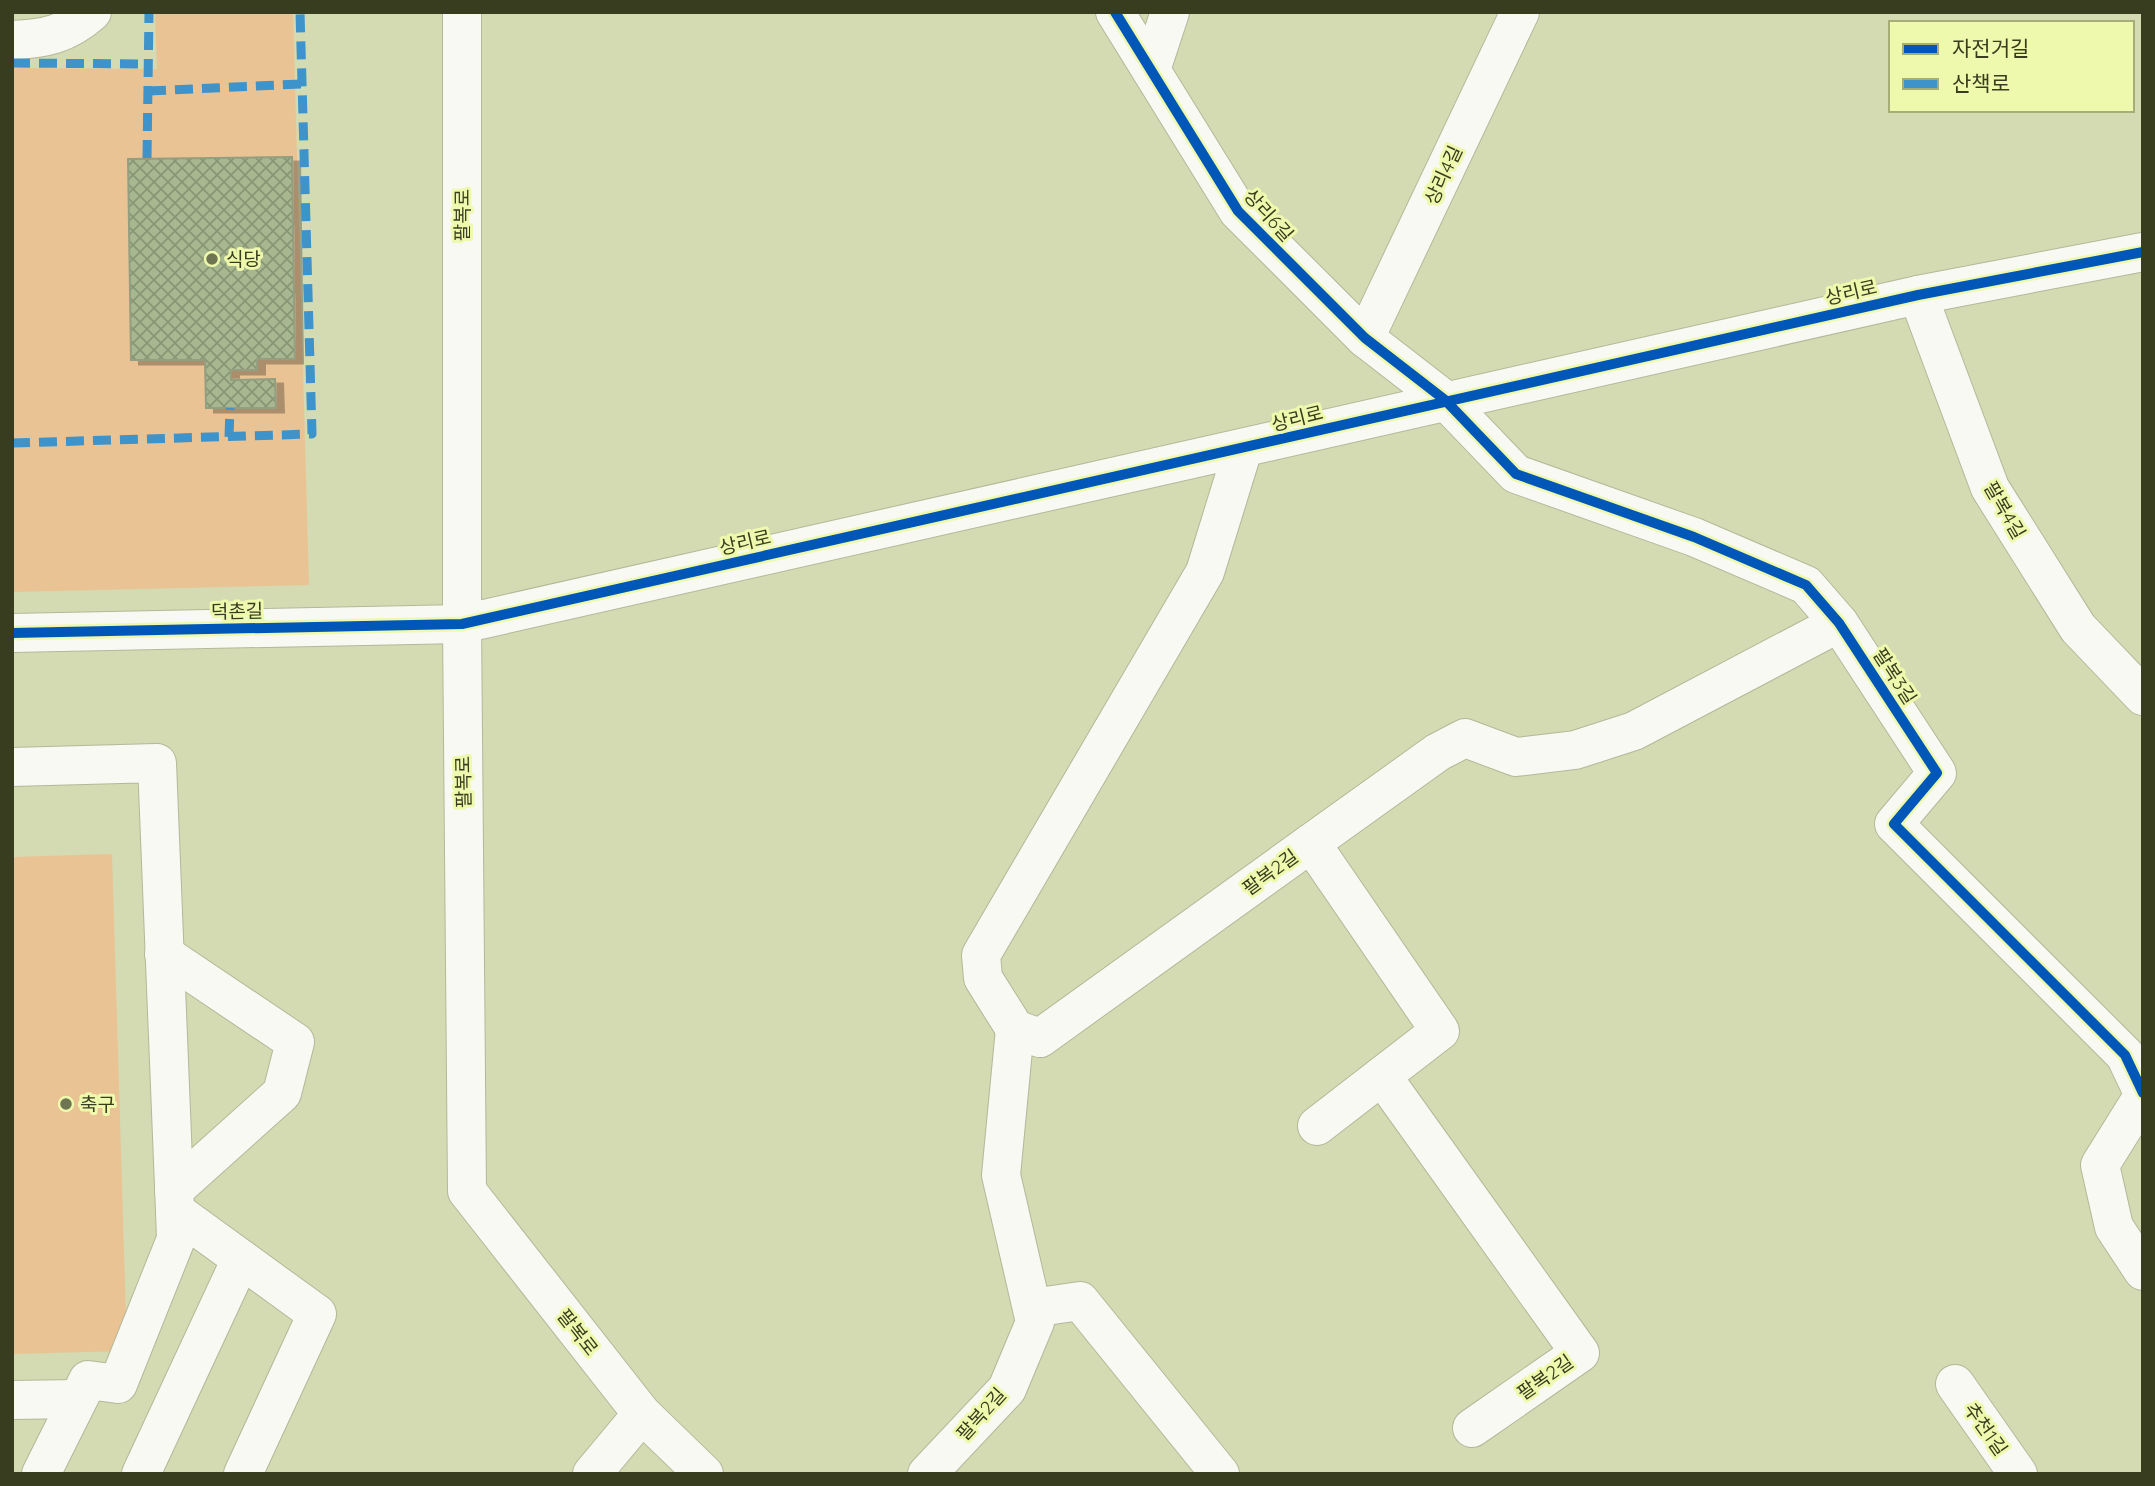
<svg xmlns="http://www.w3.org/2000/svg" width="2155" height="1486" font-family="Quicksand,'Noto Sans KR',sans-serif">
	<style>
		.garden { fill: #e9c394 }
		.building { fill: url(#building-cross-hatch); stroke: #949e80; stroke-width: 2; filter: url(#shadow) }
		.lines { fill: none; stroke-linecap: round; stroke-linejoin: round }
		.minor-casing { stroke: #b4b899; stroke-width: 40 }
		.minor { stroke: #f9f9f3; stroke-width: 38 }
		.quiet { stroke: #3e93ca; stroke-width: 9; stroke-dasharray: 18 9; stroke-linecap: butt }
		.cycleway-casing { stroke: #eef9ae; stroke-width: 15 }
		.cycleway { stroke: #0057b8; stroke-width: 10 }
		.poi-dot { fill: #6f7452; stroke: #eef9ae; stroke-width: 2.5 }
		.labels { text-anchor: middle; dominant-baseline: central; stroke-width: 6; stroke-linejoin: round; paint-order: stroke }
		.street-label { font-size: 19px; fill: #393d1f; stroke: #eef9ae }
		.poi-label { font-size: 19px; fill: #393d1f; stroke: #eef9ae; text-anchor: start }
	</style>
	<defs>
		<pattern id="building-cross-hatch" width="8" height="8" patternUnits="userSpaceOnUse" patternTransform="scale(1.75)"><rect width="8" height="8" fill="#a7b78f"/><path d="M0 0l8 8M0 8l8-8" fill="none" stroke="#899674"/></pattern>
		<filter id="shadow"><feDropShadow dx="8" dy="4.5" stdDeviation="0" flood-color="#0004"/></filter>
	</defs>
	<rect width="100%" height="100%" fill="#d4dab2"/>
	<g class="garden">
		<path d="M 155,12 L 293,12 L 309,585 L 12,592 L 12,68 L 157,69 Z"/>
		<path d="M 112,854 L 127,1351 L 12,1354 L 12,857 Z"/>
	</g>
	<path class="building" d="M 292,157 L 295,359 L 257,359 L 257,370 L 231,370 L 231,380 L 275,379 L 276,408 L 206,408 L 205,360 L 131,360 L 128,159 Z"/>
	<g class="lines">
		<g class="minor-casing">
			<g id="minor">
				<path d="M 462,12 L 462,624 L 467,1191 L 642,1414 L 704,1474"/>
				<path d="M 1115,12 L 1238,211 L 1365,338 L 1445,400 L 1516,474 L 1694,537 L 1806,585 L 1839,623 L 1937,773 L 1894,824 L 2125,1055 L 2143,1093"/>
				<path d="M 12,40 C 45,39 67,34 92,12"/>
				<path d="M 1151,70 L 1170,12"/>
				<path d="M 1918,295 L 1990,488 L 2078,628 L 2143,696"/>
				<path d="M 1365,338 L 1520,12"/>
				<path d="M 1243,449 L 1205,572 L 981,955 L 983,978 L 1015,1029 L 1040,1038 L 1311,843 L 1440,1031 L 1317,1126"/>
				<path d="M 12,633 L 462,624 L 1918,295 L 2143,252"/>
				<path d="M 12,767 L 157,763 L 175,1211 L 176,1239 L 118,1384 L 88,1380 L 41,1474"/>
				<path d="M 1311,843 L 1438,752 L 1465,738 L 1516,757 L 1575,750 L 1634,731 L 1839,623"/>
				<path d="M 164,954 L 295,1042 L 282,1093 L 174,1190"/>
				<path d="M 1382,1076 L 1580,1353 L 1472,1428"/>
				<path d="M 2143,1096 L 2100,1165 L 2114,1227 L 2143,1271"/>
				<path d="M 175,1211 L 317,1314 L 243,1474"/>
				<path d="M 1032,1308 L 1080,1301 L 1220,1474"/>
				<path d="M 1955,1384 L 2018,1474"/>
				<path d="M 12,1400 L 78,1399"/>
				<path d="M 141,1474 L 241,1259"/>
				<path d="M 592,1474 L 642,1414"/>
				<path d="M 927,1474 L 1007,1389 L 1035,1322 L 1001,1175 L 1015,1029"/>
			</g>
		</g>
		<use href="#minor" class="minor"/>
		<g class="quiet">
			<path d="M 12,63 L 148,64"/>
			<path d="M 148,91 L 301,84"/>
			<path d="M 147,158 L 149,12"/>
			<path d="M 229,437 L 230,408"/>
			<path d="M 12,443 L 312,434 L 300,12"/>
		</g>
		<g class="cycleway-casing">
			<g id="cycleway">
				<path d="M 1115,12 L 1238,211 L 1365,338 L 1445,400 L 1516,474 L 1694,537 L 1806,585 L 1839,623 L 1937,773 L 1894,824 L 2125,1055 L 2143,1093"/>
				<path d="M 12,633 L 462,624 L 1918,295 L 2143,252"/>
			</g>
		</g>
		<use href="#cycleway" class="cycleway"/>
	</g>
	<g class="poi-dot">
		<circle cx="212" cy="259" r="7"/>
		<circle cx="66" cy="1104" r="7"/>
	</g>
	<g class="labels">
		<g class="street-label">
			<text transform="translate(1443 175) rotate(-65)">상리4길</text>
			<text transform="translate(462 215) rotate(-90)">팔복로</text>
			<text transform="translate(1269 215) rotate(48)">상리6길</text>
			<text transform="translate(1851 292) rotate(-13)">상리로</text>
			<text transform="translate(1297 418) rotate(-14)">상리로</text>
			<text transform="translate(2005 510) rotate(60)">팔복4길</text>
			<text transform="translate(745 542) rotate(-13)">상리로</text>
			<text transform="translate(237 611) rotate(-1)">덕촌길</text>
			<text transform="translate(1895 676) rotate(57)">팔복3길</text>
			<text transform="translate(463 782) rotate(-91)">팔복로</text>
			<text transform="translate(1270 872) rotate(-36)">팔복2길</text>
			<text transform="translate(578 1332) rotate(52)">팔복로</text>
			<text transform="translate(1545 1377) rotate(-35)">팔복2길</text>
			<text transform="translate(981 1414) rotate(-48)">팔복2길</text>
			<text transform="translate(1986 1429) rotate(55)">추천1길</text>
		</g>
		<g class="poi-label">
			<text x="226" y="259">식당</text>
			<text x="80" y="1104">축구</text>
		</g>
	</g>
	<rect width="2155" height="1486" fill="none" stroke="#393d1f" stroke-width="28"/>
	<rect x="1889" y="21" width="245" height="91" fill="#eef9ae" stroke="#a6ae75" stroke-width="2"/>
	<rect x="1903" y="44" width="35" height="10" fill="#0057b8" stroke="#a6ae75" stroke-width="2"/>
	<text x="1952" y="56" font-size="21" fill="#393d1f">자전거길</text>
	<rect x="1903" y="79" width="35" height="10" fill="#3e93ca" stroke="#a6ae75" stroke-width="2"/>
	<text x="1952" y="91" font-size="21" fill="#393d1f">산책로</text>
</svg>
